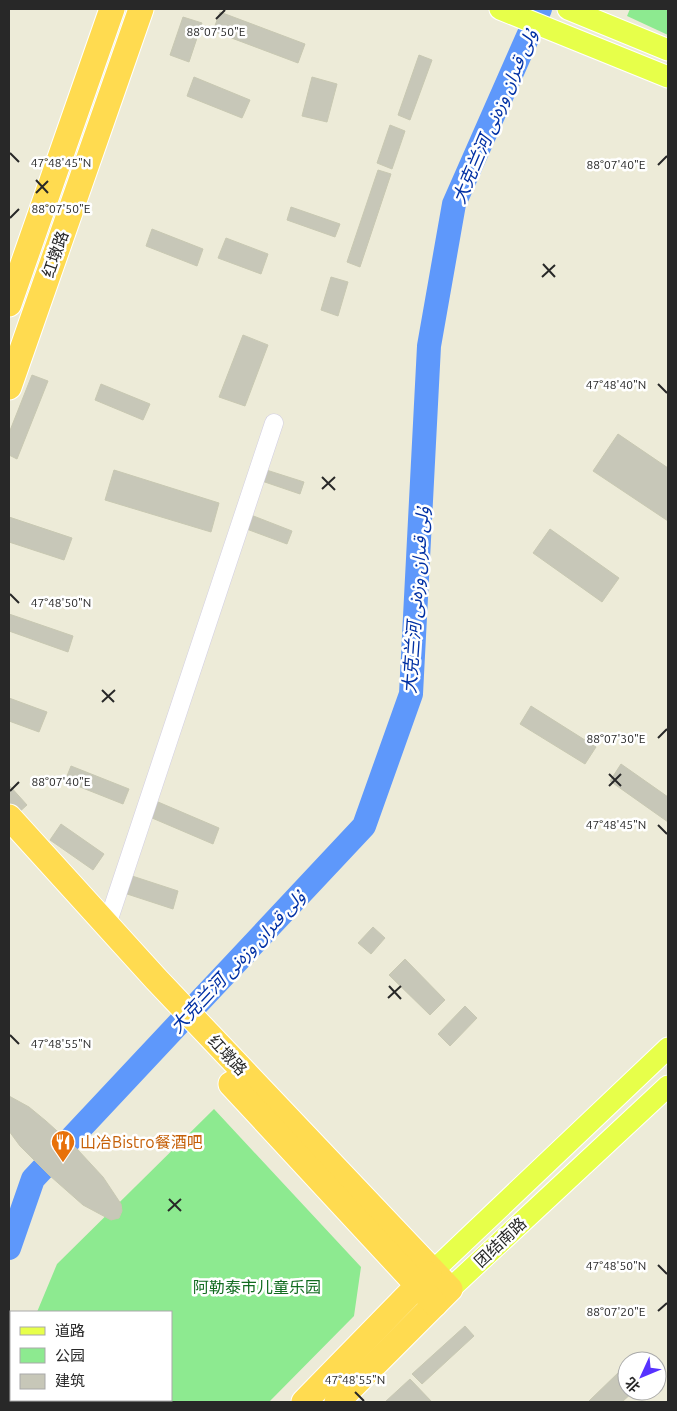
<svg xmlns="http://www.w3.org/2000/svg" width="677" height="1411" font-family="Ubuntu,'Noto Sans Arabic','Noto Sans SC',sans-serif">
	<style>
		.green { fill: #8dea90 }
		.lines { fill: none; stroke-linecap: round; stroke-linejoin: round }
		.river { stroke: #5e98fb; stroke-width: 24 }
		.building { fill: #c7c7b8; stroke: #c8c8b2 }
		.minor-casing { stroke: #d1cde3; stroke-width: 19 }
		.major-casing { stroke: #fff; stroke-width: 23 }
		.highway-casing { stroke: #fff; stroke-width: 27 }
		.minor { stroke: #fff; stroke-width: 18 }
		.major { stroke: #e7ff4a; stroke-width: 21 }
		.highway { stroke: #ffdb50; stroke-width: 25 }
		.ticks { fill: none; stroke: #282828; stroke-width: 2 }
		.labels { text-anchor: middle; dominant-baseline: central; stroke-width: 5; stroke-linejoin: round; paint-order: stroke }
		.street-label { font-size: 16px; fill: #282828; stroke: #fff }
		.food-label { font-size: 16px; fill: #c56008; stroke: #fff; text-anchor: start }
		.park-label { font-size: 16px; fill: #126c20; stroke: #fff }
		.water-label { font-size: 18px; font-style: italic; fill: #0030a4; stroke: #fff }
		.ticks-label { font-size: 12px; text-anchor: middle; fill: #282828; stroke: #fff; stroke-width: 5; stroke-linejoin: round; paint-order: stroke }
	</style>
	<rect width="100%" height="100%" fill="#edebd8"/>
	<g class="green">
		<path d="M 630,9 L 668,9 L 668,35 L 627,16 Z"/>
		<path d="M 214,1109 L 361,1267 L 354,1316 L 269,1402 L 9,1402 L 9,1382 L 11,1376 L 11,1400 L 171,1400 L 171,1312 L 37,1312 L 57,1264 Z"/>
	</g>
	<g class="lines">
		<path class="river" d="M 9,1248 L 33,1179 L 364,826 L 411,694 L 429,346 L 454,204 L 540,9"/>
	</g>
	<g class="building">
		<path d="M 220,12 L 305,44 L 298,63 L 213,31 Z"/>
		<path d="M 183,17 L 202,23 L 189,62 L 170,55 Z"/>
		<path d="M 419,55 L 432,60 L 410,120 L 398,115 Z"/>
		<path d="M 194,77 L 250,100 L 242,118 L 187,96 Z"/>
		<path d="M 312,77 L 337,84 L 327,122 L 302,116 Z"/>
		<path d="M 390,125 L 405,131 L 392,169 L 377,163 Z"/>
		<path d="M 378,170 L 391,174 L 360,267 L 347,262 Z"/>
		<path d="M 291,207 L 340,224 L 335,237 L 287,220 Z"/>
		<path d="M 152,229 L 203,249 L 197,266 L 146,246 Z"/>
		<path d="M 226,238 L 268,254 L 261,274 L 218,258 Z"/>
		<path d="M 331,277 L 348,282 L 338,316 L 321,310 Z"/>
		<path d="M 243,335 L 268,345 L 245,406 L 219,397 Z"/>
		<path d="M 32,375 L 48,381 L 17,459 L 9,455 L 9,433 Z"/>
		<path d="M 101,384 L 150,404 L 143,420 L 95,400 Z"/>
		<path d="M 618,434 L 668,468 L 668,521 L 593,471 Z"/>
		<path d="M 260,468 L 304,482 L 300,494 L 256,479 Z"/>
		<path d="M 114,470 L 219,503 L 211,532 L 105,500 Z"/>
		<path d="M 238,510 L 292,531 L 287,544 L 233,524 Z"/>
		<path d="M 9,517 L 72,538 L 64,560 L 9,542 Z"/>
		<path d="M 550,529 L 619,578 L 602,602 L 533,553 Z"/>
		<path d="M 9,614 L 73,636 L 68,652 L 9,631 Z"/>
		<path d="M 9,698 L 47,712 L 39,732 L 9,721 Z"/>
		<path d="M 531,706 L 596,747 L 585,764 L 520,724 Z"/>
		<path d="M 621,764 L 668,797 L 668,822 L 610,781 Z"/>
		<path d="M 71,766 L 129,789 L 123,804 L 65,781 Z"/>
		<path d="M 9,785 L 27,805 L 17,814 L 9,804 Z"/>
		<path d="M 144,796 L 219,828 L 213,844 L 138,812 Z"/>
		<path d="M 61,824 L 104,854 L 93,870 L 50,840 Z"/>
		<path d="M 126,874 L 178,891 L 173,909 L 121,892 Z"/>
		<path d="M 373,927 L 385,938 L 371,954 L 358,943 Z"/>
		<path d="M 405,959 L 445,1000 L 430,1015 L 389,975 Z"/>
		<path d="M 465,1006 L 477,1018 L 450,1046 L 438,1034 Z"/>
		<path d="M 9,1096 L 29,1107 L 46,1121 L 78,1150 L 103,1177 L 121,1204 L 122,1211 L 119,1218 L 111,1220 L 83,1205 L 49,1175 L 20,1146 L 9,1131 Z"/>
		<path d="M 465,1326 L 474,1336 L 422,1384 L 412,1374 Z"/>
		<path d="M 620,1371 L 627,1378 L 627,1391 L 634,1391 L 622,1402 L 588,1402 Z"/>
		<path d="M 410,1379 L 432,1402 L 385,1402 Z"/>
	</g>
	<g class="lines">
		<g class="minor-casing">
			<path id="minor" d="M 107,925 L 274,423"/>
		</g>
		<g class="major-casing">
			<g id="major">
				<path d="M 500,9 L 668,77"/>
				<path d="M 568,9 L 668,50"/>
				<path d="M 433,1271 L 668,1048"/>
				<path d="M 450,1289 L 668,1086"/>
			</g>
		</g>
		<g class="highway-casing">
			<g id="highway">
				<path d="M 9,304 L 112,9"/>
				<path d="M 9,387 L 141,9"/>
				<path d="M 9,817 L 156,979 L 450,1289 L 337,1402"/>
				<path d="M 231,1084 L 435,1304"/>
				<path d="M 304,1402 L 429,1274"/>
			</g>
		</g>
		<use href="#minor" class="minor"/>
		<use href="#major" class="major"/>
		<use href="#highway" class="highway"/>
	</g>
	<path class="ticks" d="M 216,19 L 225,10M 10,153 L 19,162M 658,165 L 667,156M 36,180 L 48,193M 36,193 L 48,181M 10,218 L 19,209M 543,264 L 555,277M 542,277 L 555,265M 658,384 L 667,393M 322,477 L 335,490M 322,489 L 335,477M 10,594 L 19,603M 102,690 L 114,702M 102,702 L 115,690M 658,738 L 667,729M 609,774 L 621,786M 609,786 L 621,774M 10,791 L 19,782M 658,825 L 667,834M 389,986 L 401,999M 388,998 L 401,986M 10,1035 L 19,1044M 169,1199 L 181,1211M 168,1211 L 181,1199M 658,1265 L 667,1274M 658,1311 L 667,1303M 355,1392 L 364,1401"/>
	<defs>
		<g id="restaurant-pin" transform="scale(1.25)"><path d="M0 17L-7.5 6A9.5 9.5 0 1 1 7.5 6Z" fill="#e8710a" stroke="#fff"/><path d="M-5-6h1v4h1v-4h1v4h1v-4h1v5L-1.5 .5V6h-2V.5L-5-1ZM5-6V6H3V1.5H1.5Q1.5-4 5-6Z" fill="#fff"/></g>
	</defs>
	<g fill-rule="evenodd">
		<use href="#restaurant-pin" x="63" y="1142"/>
	</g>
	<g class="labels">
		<g class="street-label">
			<text transform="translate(55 254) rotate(-71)">红墩路</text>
			<text transform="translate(228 1055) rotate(47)">红墩路</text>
			<text transform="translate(500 1242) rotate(-43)">团结南路</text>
		</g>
		<g class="food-label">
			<text x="80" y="1142">山冶Bistro餐酒吧</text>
		</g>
		<g class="park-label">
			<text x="257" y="1287">阿勒泰市儿童乐园</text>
		</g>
		<g class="water-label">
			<text transform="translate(494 116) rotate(-67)">大克兰河 ۇلى قىران وزەنى</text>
			<text transform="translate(415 600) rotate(-86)">大克兰河 ۇلى قىران وزەنى</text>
			<text transform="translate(237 961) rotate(-47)">大克兰河 ۇلى قىران وزەنى</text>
		</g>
	</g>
	<g class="ticks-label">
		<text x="216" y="36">88°07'50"E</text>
		<text x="61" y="167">47°48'45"N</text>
		<text x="616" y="169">88°07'40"E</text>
		<text x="61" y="213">88°07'50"E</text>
		<text x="616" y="389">47°48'40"N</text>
		<text x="61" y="607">47°48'50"N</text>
		<text x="616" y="743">88°07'30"E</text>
		<text x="61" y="786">88°07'40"E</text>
		<text x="616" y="829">47°48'45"N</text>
		<text x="61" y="1048">47°48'55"N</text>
		<text x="616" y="1270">47°48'50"N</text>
		<text x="616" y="1316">88°07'20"E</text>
		<text x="355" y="1384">47°48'55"N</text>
	</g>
	<rect width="677" height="1411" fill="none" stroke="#282828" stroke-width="20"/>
	<rect x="10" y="1311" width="162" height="90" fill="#ffffff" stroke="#a9a9a9"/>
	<rect x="20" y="1327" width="25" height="8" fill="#e7ff4a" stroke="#a9a9a9"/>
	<text x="55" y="1336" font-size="15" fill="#282828">道路</text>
	<rect x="20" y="1348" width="25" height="15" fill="#8dea90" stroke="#a9a9a9"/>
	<text x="55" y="1361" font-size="15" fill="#282828">公园</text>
	<rect x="20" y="1374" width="25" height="15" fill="#c7c7b8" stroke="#a9a9a9"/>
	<text x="55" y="1386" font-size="15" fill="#282828">建筑</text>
	<g transform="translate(642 1376) rotate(226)"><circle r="24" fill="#ffffff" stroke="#a9a9a9"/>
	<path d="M0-4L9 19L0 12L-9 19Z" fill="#5732ff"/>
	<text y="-8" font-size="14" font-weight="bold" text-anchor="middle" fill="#282828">北</text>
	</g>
</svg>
